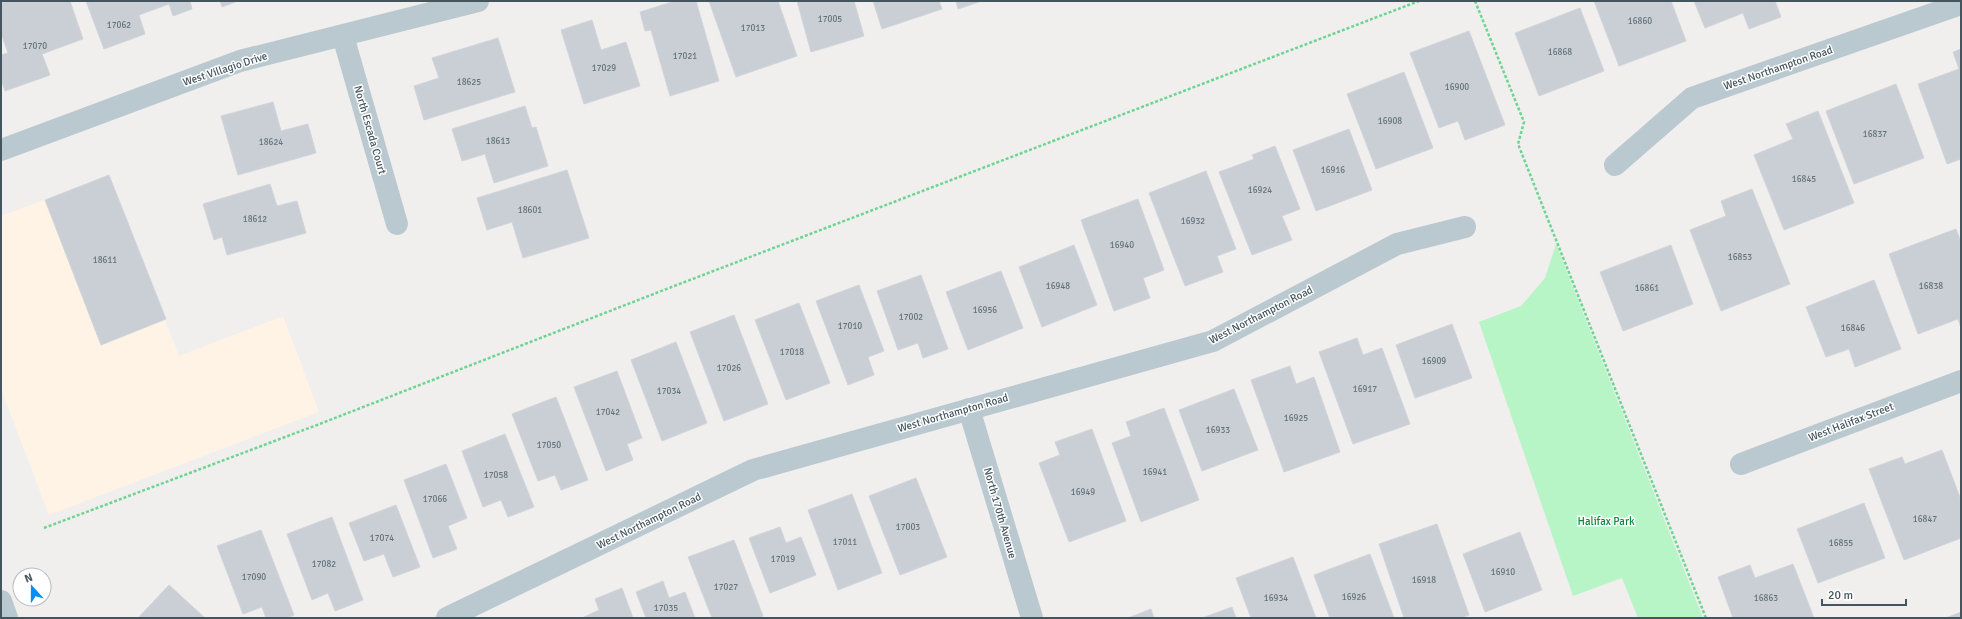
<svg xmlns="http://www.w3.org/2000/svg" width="1962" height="619" font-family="Signika,sans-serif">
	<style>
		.commercial { fill: #fef3e5 }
		.green { fill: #b7f4c6 }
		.building { fill: #c9cfd4; stroke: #d1d5db }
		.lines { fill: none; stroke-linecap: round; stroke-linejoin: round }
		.path { stroke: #6bd692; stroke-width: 2.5; stroke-dasharray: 3 2; stroke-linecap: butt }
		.minor { stroke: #bac9cf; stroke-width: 22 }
		.tertiary { stroke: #bac9cf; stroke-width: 22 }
		.labels { text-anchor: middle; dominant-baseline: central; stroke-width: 3; stroke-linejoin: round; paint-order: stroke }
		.number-label { font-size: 9px; fill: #65747c }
		.street-label { font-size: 11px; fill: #44555e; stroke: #fff }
		.park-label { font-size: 11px; fill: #0c8839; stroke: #fff }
	</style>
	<rect width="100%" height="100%" fill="#f1eeee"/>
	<path class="commercial" d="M 109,175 L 179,356 L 283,316 L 319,412 L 49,515 L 1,389 L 1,216 Z"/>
	<path class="green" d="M 1556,244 L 1703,618 L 1638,618 L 1622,578 L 1573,596 L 1479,322 L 1521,306 L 1545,278 Z"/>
	<g class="building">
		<path d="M 7,1 L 70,1 L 83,39 L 42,54 L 50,75 L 5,91 L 1,79 L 1,55 L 8,53 L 1,33 L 1,3 Z"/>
		<path d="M 86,1 L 190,1 L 192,9 L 173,16 L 169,4 L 139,15 L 145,34 L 104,49 Z"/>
		<path d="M 220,1 L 238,1 L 222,7 Z"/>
		<path d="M 675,1 L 696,1 L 719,81 L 670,96 L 651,30 L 645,31 L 640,12 Z"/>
		<path d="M 709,1 L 778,1 L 797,56 L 736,77 Z"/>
		<path d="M 797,1 L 854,1 L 864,36 L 811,52 Z"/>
		<path d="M 873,1 L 939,1 L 942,9 L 882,29 Z"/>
		<path d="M 956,1 L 982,1 L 958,9 Z"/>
		<path d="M 1594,1 L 1671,1 L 1686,41 L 1619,66 Z"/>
		<path d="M 1694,1 L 1775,1 L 1781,17 L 1749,29 L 1743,13 L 1705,28 Z"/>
		<path d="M 1580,8 L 1604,71 L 1539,96 L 1515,33 Z"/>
		<path d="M 592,20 L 601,50 L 626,42 L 640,86 L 584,104 L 561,30 Z"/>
		<path d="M 1469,31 L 1505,125 L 1465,140 L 1458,121 L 1439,128 L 1410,53 Z"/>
		<path d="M 498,38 L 515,92 L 424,120 L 414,86 L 439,78 L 432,58 Z"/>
		<path d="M 1961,49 L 1961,159 L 1947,164 L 1918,84 L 1959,69 L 1953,52 Z"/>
		<path d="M 1404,72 L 1433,148 L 1376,169 L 1347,94 Z"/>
		<path d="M 1896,84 L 1924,158 L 1854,184 L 1826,111 Z"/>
		<path d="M 273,102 L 281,131 L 308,124 L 316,153 L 238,175 L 221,116 Z"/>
		<path d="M 525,106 L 532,128 L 536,127 L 548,166 L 494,183 L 485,154 L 462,161 L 452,129 Z"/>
		<path d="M 1818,111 L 1854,203 L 1784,230 L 1754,155 L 1793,139 L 1786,124 Z"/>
		<path d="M 1349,129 L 1372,190 L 1316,211 L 1293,150 Z"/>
		<path d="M 1275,146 L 1300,209 L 1282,216 L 1292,240 L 1252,255 L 1219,172 L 1254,159 L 1252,155 Z"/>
		<path d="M 567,170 L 589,238 L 523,258 L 512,222 L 487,230 L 477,198 Z"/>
		<path d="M 1206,171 L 1236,249 L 1217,256 L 1223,272 L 1185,286 L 1149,193 Z"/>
		<path d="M 109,175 L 166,319 L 101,345 L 45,200 Z"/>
		<path d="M 270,184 L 277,206 L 297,201 L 306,233 L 227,255 L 222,237 L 214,240 L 203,204 Z"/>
		<path d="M 1752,189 L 1790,284 L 1721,311 L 1690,230 L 1726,216 L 1721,201 Z"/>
		<path d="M 1138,199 L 1164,270 L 1143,278 L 1150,298 L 1114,311 L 1081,220 Z"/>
		<path d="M 1956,229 L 1961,242 L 1961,328 L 1958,319 L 1918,334 L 1889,254 Z"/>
		<path d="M 1074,245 L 1097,305 L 1042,327 L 1019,267 Z"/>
		<path d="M 1671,245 L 1693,304 L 1623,331 L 1600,272 Z"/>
		<path d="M 1001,271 L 1023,328 L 968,350 L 946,292 Z"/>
		<path d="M 921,275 L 948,349 L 923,358 L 918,343 L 898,350 L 877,291 Z"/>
		<path d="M 1874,280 L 1901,349 L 1855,367 L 1849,349 L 1826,357 L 1806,307 Z"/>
		<path d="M 859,285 L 884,351 L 868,357 L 874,375 L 848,385 L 816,301 Z"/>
		<path d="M 799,303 L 830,383 L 786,400 L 755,320 Z"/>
		<path d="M 734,315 L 768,404 L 724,421 L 690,332 Z"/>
		<path d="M 1452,324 L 1472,378 L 1415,398 L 1396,345 Z"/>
		<path d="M 1357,338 L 1363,355 L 1382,348 L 1410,424 L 1353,444 L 1319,352 Z"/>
		<path d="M 676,342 L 707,423 L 662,441 L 631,360 Z"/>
		<path d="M 1290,366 L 1296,384 L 1314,377 L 1340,452 L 1284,472 L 1251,380 Z"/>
		<path d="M 617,371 L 642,438 L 627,444 L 633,460 L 606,471 L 574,387 Z"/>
		<path d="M 1234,389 L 1258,450 L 1202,471 L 1179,410 Z"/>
		<path d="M 556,397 L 588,480 L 561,490 L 555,475 L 538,481 L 512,414 Z"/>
		<path d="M 1164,408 L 1199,500 L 1141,522 L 1112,443 L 1131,436 L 1126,422 Z"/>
		<path d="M 1092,429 L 1126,521 L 1069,542 L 1039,463 L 1060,455 L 1055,442 Z"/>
		<path d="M 505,434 L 534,507 L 508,517 L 501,500 L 483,507 L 462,451 Z"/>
		<path d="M 1942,450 L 1961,500 L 1961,538 L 1904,560 L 1869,469 L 1902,457 L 1905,464 Z"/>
		<path d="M 446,464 L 467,518 L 448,526 L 457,549 L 433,558 L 404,480 Z"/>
		<path d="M 916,478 L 947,557 L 900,575 L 869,496 Z"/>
		<path d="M 852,494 L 882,573 L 838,590 L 808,510 Z"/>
		<path d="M 1864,503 L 1885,558 L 1818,583 L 1797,529 Z"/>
		<path d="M 396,505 L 420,567 L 393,577 L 384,554 L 364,561 L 349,523 Z"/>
		<path d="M 332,517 L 363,600 L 335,611 L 328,593 L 312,600 L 287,534 Z"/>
		<path d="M 1437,524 L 1469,615 L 1461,618 L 1404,618 L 1379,544 Z"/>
		<path d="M 780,527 L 786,543 L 801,537 L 816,575 L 770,593 L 749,538 Z"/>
		<path d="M 261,530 L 294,615 L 287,618 L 266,618 L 262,607 L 243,614 L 217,546 Z"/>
		<path d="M 1520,532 L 1542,590 L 1485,612 L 1463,554 Z"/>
		<path d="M 734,540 L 763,616 L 759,618 L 712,618 L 688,557 Z"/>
		<path d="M 1370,554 L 1394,618 L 1330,618 L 1314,575 Z"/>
		<path d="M 1293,557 L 1316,618 L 1251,618 L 1236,578 Z"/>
		<path d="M 1793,564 L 1814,618 L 1733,618 L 1718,577 L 1750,565 L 1755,578 Z"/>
		<path d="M 663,581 L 669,598 L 685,592 L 695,618 L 646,618 L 636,592 Z"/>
		<path d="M 169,585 L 205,618 L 138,618 Z"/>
		<path d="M 622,588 L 633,618 L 582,618 L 599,610 L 595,599 Z"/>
		<path d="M 1232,607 L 1236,618 L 1202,618 Z"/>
		<path d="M 1151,609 L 1154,618 L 1128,618 Z"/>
		<path d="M 1961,612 L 1961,618 L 1946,618 Z"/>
	</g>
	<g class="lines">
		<g class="path">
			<path d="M 1475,1 L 1524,122 L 1518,144 L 1706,618"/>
			<path d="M 44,528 L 317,425 L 669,288 L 1419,1"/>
		</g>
		<g class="minor">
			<path d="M 343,36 L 397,224"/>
			<path d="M 1,150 L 240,61 L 478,1"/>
			<path d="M 1615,165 L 1692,98 L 1961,4"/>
			<path d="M 969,409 L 1032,618"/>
			<path d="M 1741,464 L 1961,381"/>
			<path d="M 447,618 L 753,470 L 1213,341 L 1397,244 L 1465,227"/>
		</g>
		<path class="tertiary" d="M 1,601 L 7,618"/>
	</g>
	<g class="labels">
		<g class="number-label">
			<text x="830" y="19">17005</text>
			<text x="1640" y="21">16860</text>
			<text x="119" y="25">17062</text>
			<text x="753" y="28">17013</text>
			<text x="35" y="46">17070</text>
			<text x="1560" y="52">16868</text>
			<text x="685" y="56">17021</text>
			<text x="604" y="68">17029</text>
			<text x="469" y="82">18625</text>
			<text x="1457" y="87">16900</text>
			<text x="1390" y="121">16908</text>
			<text x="1875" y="134">16837</text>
			<text x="498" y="141">18613</text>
			<text x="271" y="142">18624</text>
			<text x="1333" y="170">16916</text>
			<text x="1804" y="179">16845</text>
			<text x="1260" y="190">16924</text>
			<text x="530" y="210">18601</text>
			<text x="255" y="219">18612</text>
			<text x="1193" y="221">16932</text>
			<text x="1122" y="245">16940</text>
			<text x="1740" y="257">16853</text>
			<text x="105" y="260">18611</text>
			<text x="1058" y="286">16948</text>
			<text x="1931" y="286">16838</text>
			<text x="1647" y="288">16861</text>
			<text x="985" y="310">16956</text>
			<text x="911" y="317">17002</text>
			<text x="850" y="326">17010</text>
			<text x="1853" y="328">16846</text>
			<text x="792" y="352">17018</text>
			<text x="1434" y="361">16909</text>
			<text x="729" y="368">17026</text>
			<text x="1365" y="389">16917</text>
			<text x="669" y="391">17034</text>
			<text x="608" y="412">17042</text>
			<text x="1296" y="418">16925</text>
			<text x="1218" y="430">16933</text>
			<text x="549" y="445">17050</text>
			<text x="1155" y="472">16941</text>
			<text x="496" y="475">17058</text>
			<text x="1083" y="492">16949</text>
			<text x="435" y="499">17066</text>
			<text x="1925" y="519">16847</text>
			<text x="908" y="527">17003</text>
			<text x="382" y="538">17074</text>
			<text x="845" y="542">17011</text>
			<text x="1841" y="543">16855</text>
			<text x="783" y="559">17019</text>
			<text x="324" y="564">17082</text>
			<text x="1503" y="572">16910</text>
			<text x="254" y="577">17090</text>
			<text x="1424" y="580">16918</text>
			<text x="726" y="587">17027</text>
			<text x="1354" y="597">16926</text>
			<text x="1276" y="598">16934</text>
			<text x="1766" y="598">16863</text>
			<text x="666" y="608">17035</text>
		</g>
		<g class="street-label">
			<text transform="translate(1778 68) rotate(-19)">West Northampton Road</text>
			<text transform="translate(225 69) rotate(-18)">West Villagio Drive</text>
			<text transform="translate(370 130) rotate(74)">North Escada Court</text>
			<text transform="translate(1261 315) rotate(-27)">West Northampton Road</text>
			<text transform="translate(953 413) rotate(-16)">West Northampton Road</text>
			<text transform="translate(1851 422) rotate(-21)">West Halifax Street</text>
			<text transform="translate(1000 513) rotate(74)">North 170th Avenue</text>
			<text transform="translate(649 521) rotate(-26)">West Northampton Road</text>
		</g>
		<g class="park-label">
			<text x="1606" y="521">Halifax Park</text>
		</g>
	</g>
	<rect width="1962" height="619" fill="none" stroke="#44555e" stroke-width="4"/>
	<g transform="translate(32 587) rotate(339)"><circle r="19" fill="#ffffff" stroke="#b4bbbf"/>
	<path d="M0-3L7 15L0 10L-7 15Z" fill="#038ff6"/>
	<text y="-6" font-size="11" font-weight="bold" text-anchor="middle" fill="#44555e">N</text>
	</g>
	<path d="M1822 599v6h84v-6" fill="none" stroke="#44555e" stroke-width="2"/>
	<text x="1828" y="599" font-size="12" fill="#44555e" stroke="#ffffff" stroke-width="3" paint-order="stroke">20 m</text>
</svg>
